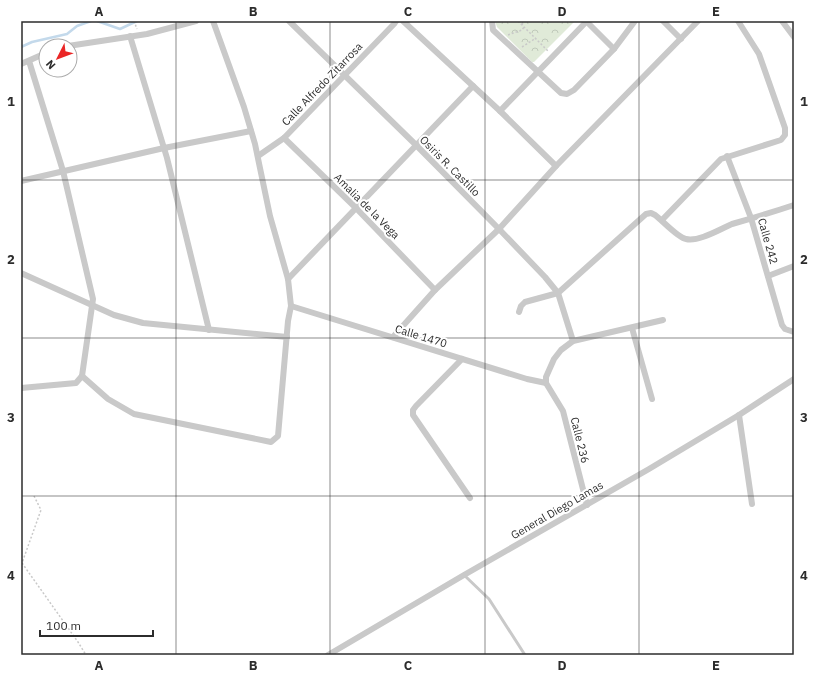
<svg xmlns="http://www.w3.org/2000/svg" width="815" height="676" font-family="'IBM Plex Sans',sans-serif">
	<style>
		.park { fill: url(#park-crowns) }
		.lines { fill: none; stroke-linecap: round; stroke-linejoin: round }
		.stream { stroke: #c3d9eb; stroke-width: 2.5 }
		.path { stroke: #c9c9c9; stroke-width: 1.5; stroke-dasharray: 2 2; stroke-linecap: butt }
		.lane { stroke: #c9c9c9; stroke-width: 3 }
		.street { stroke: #c9c9c9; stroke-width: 6 }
		.grid { fill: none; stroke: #2c2c2c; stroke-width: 1; stroke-opacity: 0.55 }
		.labels { text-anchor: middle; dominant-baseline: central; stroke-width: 4; stroke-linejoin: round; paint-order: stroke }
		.street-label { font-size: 11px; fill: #2c2c2c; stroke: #fff }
		.neatline { fill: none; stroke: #2c2c2c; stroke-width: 1.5 }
		.grid-label { font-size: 13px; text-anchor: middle; font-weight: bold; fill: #2c2c2c }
	</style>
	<defs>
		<pattern id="park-crowns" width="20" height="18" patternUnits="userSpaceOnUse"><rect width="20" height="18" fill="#e0ead8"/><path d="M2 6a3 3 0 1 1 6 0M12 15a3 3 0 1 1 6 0" fill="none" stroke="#c0c9ba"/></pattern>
	</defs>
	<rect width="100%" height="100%" fill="#fff"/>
	<path class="park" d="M 495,21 L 574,21 L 574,22 L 534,62 L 532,62 L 497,27 Z"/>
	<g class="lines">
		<g class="stream">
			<path d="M 97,21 L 120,29 L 137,21"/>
			<path d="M 21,47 L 32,42 L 67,34 L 77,26 L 91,21"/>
		</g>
		<g class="path">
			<path d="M 134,21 L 137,29"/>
			<path d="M 518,21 L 548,51"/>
			<path d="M 522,25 L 524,21"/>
			<path d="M 508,35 L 522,30 L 524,27"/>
			<path d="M 522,47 L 536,38"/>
			<path d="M 34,496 L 41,510 L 22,563 L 78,642 L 86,655"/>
		</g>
		<path class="lane" d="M 464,575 L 489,599 L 525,655"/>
		<g class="street">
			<path d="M 289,21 L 416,145 L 499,229 L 545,277 L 558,293 L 573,341"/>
			<path d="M 403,21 L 500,111 L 556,166"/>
			<path d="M 492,21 L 493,30 L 561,93 L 567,94 L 574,90 L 614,49 L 635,21"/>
			<path d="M 586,21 L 614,49"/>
			<path d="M 663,21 L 681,39"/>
			<path d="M 782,21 L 794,37"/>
			<path d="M 130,36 L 167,158 L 209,330"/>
			<path d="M 68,46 L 147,34 L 196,21"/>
			<path d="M 21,64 L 46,53"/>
			<path d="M 500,111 L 587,21"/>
			<path d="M 284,138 L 355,207 L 435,290"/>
			<path d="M 258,156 L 284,138 L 394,24 L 396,21"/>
			<path d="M 727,156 L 751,218 L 782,325 L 785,329 L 794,332"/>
			<path d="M 21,181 L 164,148 L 251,131"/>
			<path d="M 662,220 L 721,159 L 781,140 L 785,135 L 785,128 L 759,54 L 738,21"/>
			<path d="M 21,273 L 114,315 L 143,323 L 287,337"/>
			<path d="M 768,276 L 794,266"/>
			<path d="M 288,279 L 473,86"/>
			<path d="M 291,306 L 527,379 L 546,383"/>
			<path d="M 519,312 L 521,306 L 525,302 L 558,293 L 646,214 L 651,213 L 655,215 C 662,220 678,238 686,239 C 699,242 720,229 732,224 C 753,218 773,212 794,205"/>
			<path d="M 632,328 L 652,399"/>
			<path d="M 393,337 L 435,290 L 499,229 L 556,166 L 698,21"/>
			<path d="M 462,359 L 416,406 L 413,410 L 413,415 L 470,498"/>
			<path d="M 82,376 L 108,399 L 134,414 L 271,442 L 278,436 L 288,321 L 291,306 L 288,279 L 270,216 L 255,144 L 244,107 L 213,21"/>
			<path d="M 21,388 L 76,383 L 82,376 L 93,299 L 63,171 L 29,61"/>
			<path d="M 739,415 L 752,504"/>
			<path d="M 587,505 L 563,411 L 546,383 L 546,377 L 554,359 L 561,350 L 573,341 L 663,320"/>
			<path d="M 328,655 L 464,575 L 649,469 L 739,415 L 794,379"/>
		</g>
	</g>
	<path class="grid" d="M 176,21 L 176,655M 330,21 L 330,655M 485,21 L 485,655M 639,21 L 639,655M 21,180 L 794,180M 21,338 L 794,338M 21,496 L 794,496"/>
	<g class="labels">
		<g class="street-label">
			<text transform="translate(322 84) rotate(-46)">Calle Alfredo Zitarrosa</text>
			<text transform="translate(450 166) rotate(45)">Osiris R. Castillo</text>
			<text transform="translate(367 206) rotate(45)">Amalia de la Vega</text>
			<text transform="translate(768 241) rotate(74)">Calle 242</text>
			<text transform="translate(421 336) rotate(17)">Calle 1470</text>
			<text transform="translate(580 440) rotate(76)">Calle 236</text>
			<text transform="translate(557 510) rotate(-30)">General Diego Lamas</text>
		</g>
	</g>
	<rect width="815" height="676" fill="none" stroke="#ffffff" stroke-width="44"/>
	<g transform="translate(58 58) rotate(228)"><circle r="19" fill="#ffffff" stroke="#ababab"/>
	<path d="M0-3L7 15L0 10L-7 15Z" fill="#ea2626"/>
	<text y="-6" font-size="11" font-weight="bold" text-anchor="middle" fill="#2c2c2c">N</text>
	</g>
	<path d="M40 630v6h113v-6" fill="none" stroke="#2c2c2c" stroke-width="2"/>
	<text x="46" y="630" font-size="12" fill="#2c2c2c" stroke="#ffffff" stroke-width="3" paint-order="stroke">100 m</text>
	<rect x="22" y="22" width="771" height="632" class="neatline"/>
	<g class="grid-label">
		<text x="99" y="16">A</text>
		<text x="253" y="16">B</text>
		<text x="408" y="16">C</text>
		<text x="562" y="16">D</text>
		<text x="716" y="16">E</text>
		<text x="11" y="106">1</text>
		<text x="804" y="106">1</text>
		<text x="11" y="264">2</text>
		<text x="804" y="264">2</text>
		<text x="11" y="422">3</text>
		<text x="804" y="422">3</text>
		<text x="11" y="580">4</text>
		<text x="804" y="580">4</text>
		<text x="99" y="670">A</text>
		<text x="253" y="670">B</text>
		<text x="408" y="670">C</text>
		<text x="562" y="670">D</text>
		<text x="716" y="670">E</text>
	</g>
</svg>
